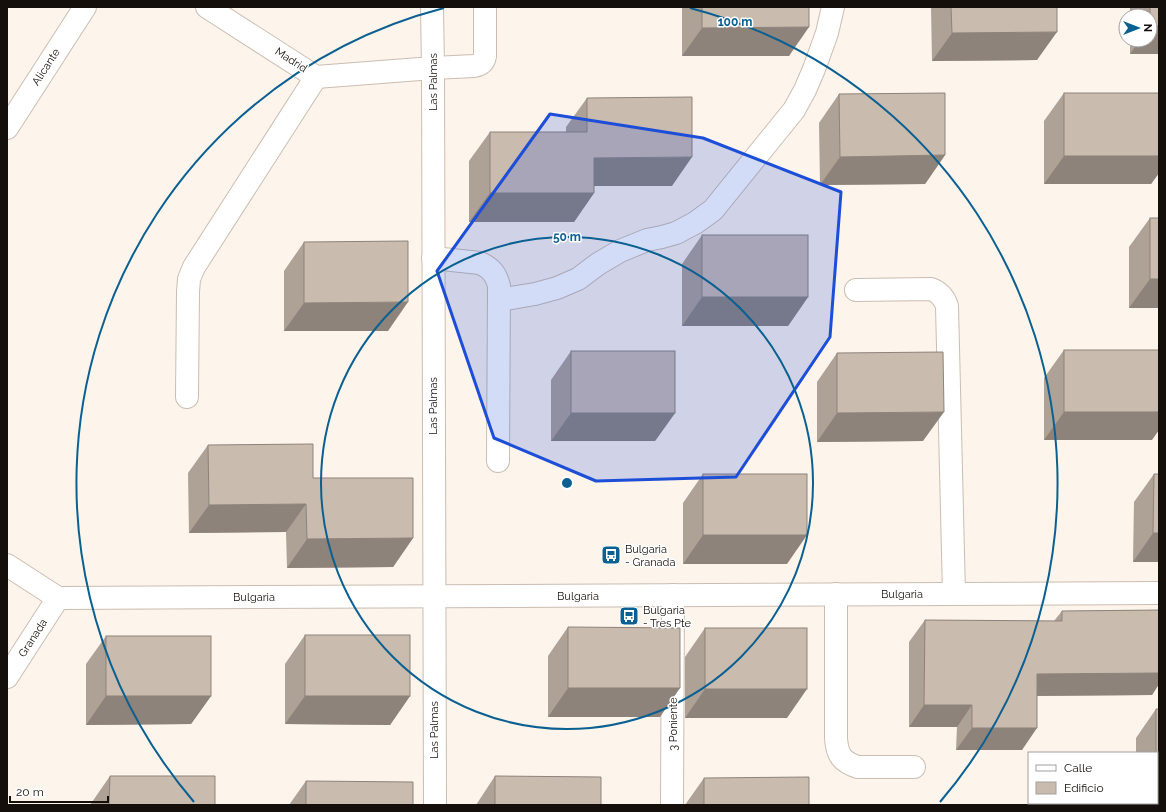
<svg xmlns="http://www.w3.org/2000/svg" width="1166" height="812" font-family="Raleway,sans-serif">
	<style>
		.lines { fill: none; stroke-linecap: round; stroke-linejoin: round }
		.minor-casing { stroke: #cbbdb1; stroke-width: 24 }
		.minor { stroke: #fff; stroke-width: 22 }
		.wall { fill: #aea196 }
		.shaded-wall { fill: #8d837a }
		.building { fill: #cabbaf; stroke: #8d837a }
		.marked { fill: #1d4ed8; fill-opacity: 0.2; stroke: #1d4ed8; stroke-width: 3; stroke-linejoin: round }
		.ring { fill: none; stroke: #096091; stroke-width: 2 }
		.labels { text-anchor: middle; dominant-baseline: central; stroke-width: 3; stroke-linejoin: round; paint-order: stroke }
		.street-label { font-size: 11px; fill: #140f0b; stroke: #fff }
		.poi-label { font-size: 11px; fill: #140f0b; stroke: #fff; text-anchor: start }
		.centre { fill: #096091; stroke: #fff; stroke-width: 2 }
		.ring-label { font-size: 12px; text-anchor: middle; font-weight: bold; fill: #096091; stroke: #fff; stroke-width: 3; stroke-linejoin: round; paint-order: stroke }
	</style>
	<rect width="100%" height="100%" fill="#fdf4ec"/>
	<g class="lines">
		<g class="minor-casing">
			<g id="minor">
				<path d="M 207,7 L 316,77 L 433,68 L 474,66 C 480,65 484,62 485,56 L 485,7"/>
				<path d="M 432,7 L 433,68 L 435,805"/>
				<path d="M 7,128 L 85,7"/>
				<path d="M 433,258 L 480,263 C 491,268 496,274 499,286 L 498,461"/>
				<path d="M 856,290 L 931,289 C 939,292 944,297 947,306 L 954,594"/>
				<path d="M 499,300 L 535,294 L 557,288 L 578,279 L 598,264 L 620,251 L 647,240 L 662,237 L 676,233 L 695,223 L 713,210 L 794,110 L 805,90 L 814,69 L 827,33 L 833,7"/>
				<path d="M 187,397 L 188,292 L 189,279 L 194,267 L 316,77"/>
				<path d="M 7,565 L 58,598 L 1159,593"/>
				<path d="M 836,594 L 836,738 C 837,755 842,762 858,767 L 914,767"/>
				<path d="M 7,677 L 58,598"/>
				<path d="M 672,805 L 673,595"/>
			</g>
		</g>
		<use href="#minor" class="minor"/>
	</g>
	<g class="wall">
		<path d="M 682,7 L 809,7 L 789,56 L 682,56 Z"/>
		<path d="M 931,7 L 1057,7 L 1037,60 L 932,61 Z"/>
		<path d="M 1130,7 L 1159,7 L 1159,54 L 1130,54 L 1130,40 L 1150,40 L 1150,16 L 1130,16 Z"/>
		<path d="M 1064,93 L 1159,93 L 1159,173 L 1151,184 L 1044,184 L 1044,121 Z"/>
		<path d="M 839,94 L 945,155 L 925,184 L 820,185 L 819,123 Z"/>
		<path d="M 587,98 L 672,186 L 594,186 L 594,193 L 574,222 L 469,222 L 469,161 L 490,132 L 566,132 L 566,127 Z"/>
		<path d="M 1150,218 L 1159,308 L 1129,308 L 1129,247 Z"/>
		<path d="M 702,235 L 808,297 L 788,326 L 682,326 L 682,264 Z"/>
		<path d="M 304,242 L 388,331 L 284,331 L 284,271 Z"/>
		<path d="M 1064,350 L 1152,440 L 1044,440 L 1044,378 Z"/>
		<path d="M 571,351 L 675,413 L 655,441 L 551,441 L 551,380 Z"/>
		<path d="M 837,353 L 923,441 L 817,442 L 817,382 Z"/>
		<path d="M 208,445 L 313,478 L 413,538 L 393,567 L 287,568 L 286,532 L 189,533 L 188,473 Z"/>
		<path d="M 703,474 L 787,564 L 683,564 L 683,503 Z"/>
		<path d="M 1154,474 L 1159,474 L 1159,562 L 1133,562 L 1134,502 Z"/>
		<path d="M 1159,610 L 1159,684 L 1152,695 L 1037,696 L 1022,750 L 956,750 L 957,727 L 909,727 L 909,642 L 925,620 L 1054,621 L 1062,611 Z"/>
		<path d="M 568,627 L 660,717 L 548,717 L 548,656 Z"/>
		<path d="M 705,628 L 787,718 L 685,718 L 685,657 Z"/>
		<path d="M 305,635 L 410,696 L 390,725 L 285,724 L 285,664 Z"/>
		<path d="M 106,636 L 211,696 L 191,724 L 86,725 L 86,664 Z"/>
		<path d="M 1156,709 L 1157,753 L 1136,753 L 1136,738 Z"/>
		<path d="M 110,776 L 215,805 L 90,805 Z"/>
		<path d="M 495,776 L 601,805 L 476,805 Z"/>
		<path d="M 704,778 L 809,805 L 685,805 Z"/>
		<path d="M 306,781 L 413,805 L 289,805 Z"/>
	</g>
	<g class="shaded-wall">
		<path d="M 1150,26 L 1159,26 L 1159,54 L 1130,54 L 1140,40 L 1150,40 Z"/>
		<path d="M 809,27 L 789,56 L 682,56 L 702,28 Z"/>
		<path d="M 1057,32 L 1037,60 L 932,61 L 952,33 Z"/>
		<path d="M 945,155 L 925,184 L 820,185 L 840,157 Z"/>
		<path d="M 1064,156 L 1159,156 L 1159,173 L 1151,184 L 1044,184 Z"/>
		<path d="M 692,157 L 672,186 L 574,186 L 594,158 Z"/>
		<path d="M 490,193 L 594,193 L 574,222 L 469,222 Z"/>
		<path d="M 1150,279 L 1159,279 L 1159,308 L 1129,308 Z"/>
		<path d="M 702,297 L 808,297 L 788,326 L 682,326 Z"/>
		<path d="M 408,302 L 388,331 L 284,331 L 304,303 Z"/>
		<path d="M 944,412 L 923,441 L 817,442 L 837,413 Z"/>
		<path d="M 1064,412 L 1159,412 L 1159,430 L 1152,440 L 1044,440 Z"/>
		<path d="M 571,413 L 675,413 L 655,441 L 551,441 Z"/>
		<path d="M 306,504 L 286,532 L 189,533 L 209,505 Z"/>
		<path d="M 1153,533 L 1159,533 L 1159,562 L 1133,562 Z"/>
		<path d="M 703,535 L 807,535 L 787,564 L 683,564 Z"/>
		<path d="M 413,538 L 393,567 L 287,568 L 307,539 Z"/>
		<path d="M 1159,673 L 1159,684 L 1152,695 L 1022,696 L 1037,674 Z"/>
		<path d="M 568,688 L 680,688 L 660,717 L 548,717 Z"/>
		<path d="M 705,689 L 807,689 L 787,718 L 685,718 Z"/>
		<path d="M 106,696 L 211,696 L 191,724 L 86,725 Z"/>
		<path d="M 305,696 L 410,696 L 390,725 L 285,724 Z"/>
		<path d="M 924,705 L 972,705 L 957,727 L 909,727 Z"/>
		<path d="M 972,728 L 1037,728 L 1022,750 L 956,750 Z"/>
		<rect x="1157" y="770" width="2" height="28"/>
	</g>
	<g class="building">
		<path d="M 702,7 L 809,7 L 809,27 L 702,28 Z"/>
		<path d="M 951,7 L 1057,7 L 1057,32 L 952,33 Z"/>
		<rect x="1150" y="7" width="9" height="19"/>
		<path d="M 945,93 L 945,155 L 840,157 L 839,94 Z"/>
		<rect x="1064" y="93" width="95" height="63"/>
		<path d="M 692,97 L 692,157 L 594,158 L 594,193 L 490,193 L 490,132 L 587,132 L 587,98 Z"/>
		<rect x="1150" y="218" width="9" height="61"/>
		<rect x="702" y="235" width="106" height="62"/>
		<path d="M 408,241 L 408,302 L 304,303 L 304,242 Z"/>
		<rect x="1064" y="350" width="95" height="62"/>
		<rect x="571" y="351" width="104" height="62"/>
		<path d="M 943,352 L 944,412 L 837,413 L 837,353 Z"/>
		<path d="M 313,444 L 313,478 L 413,478 L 413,538 L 307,539 L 306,504 L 209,505 L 208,445 Z"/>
		<rect x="703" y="474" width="104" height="61"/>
		<path d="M 1154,474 L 1159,474 L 1159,533 L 1153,533 Z"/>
		<path d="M 1159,610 L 1159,673 L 1037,674 L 1037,728 L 972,728 L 972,705 L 924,705 L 925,620 L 1062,621 L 1062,611 Z"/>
		<path d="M 568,627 L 680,628 L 680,688 L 568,688 Z"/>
		<rect x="705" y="628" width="102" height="61"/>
		<rect x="305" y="635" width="105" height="61"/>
		<rect x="106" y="636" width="105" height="60"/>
		<path d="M 1156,709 L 1159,709 L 1159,770 L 1157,770 L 1157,753 L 1156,753 Z"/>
		<path d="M 110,776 L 215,776 L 215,805 L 109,805 Z"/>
		<path d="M 495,776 L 601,777 L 601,805 L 495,805 Z"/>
		<path d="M 809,777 L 809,805 L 704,805 L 704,778 Z"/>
		<path d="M 306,781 L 413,782 L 413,805 L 306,805 Z"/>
	</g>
	<path class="marked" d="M 550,114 L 703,138 L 841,192 L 830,337 L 736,477 L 596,481 L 494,438 L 437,271 Z"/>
	<g class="ring">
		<circle cx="567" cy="483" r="246"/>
		<path d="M194 802A491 491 0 0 1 444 8M690 8A491 491 0 0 1 940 802"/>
	</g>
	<defs>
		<g id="bus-square" transform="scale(1)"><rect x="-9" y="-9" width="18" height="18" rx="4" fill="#096091" stroke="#fff"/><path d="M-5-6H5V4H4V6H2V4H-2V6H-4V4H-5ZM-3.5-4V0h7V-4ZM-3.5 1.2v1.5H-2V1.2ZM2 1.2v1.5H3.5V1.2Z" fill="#fff"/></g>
	</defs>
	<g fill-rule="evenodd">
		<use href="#bus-square" x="611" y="555"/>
		<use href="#bus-square" x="629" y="616"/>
	</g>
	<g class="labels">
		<g class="street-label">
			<text transform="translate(291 60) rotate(33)">Madrid</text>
			<text transform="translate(46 67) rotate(-57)">Alicante</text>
			<text transform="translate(433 82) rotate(-90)">Las Palmas</text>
			<text transform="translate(433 406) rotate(-90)">Las Palmas</text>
			<text x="902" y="594">Bulgaria</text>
			<text x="578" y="596">Bulgaria</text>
			<text x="254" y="597">Bulgaria</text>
			<text transform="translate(33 638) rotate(-57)">Granada</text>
			<text transform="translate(673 724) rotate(-90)">3 Poniente</text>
			<text transform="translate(434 730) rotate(-90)">Las Palmas</text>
		</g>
		<g class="poi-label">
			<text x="625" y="549">Bulgaria<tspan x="625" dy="13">- Granada</tspan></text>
			<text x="643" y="610">Bulgaria<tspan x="643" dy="13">- Tres Pte</tspan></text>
		</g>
	</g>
	<circle cx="567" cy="483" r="6" class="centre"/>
	<g class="ring-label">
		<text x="735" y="26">100 m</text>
		<text x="567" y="241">50 m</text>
	</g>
	<rect width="1166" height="812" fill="none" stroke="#140f0b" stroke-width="16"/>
	<rect x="1028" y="752" width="130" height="52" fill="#ffffff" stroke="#a19f9d"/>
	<rect x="1036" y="765" width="20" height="6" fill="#ffffff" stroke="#a19f9d"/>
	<text x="1064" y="772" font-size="12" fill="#140f0b">Calle</text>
	<rect x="1036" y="782" width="20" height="12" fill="#cabbaf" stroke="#a19f9d"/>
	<text x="1064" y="792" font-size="12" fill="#140f0b">Edificio</text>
	<g transform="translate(1138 28) rotate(90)"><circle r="19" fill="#ffffff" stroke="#a19f9d"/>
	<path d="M0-3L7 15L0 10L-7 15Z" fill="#096091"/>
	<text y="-6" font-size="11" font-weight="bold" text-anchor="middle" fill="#140f0b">N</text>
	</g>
	<path d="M10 796v6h98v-6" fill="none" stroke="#140f0b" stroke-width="2"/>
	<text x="16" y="796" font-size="12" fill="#140f0b" stroke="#ffffff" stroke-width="3" paint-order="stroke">20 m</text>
</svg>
